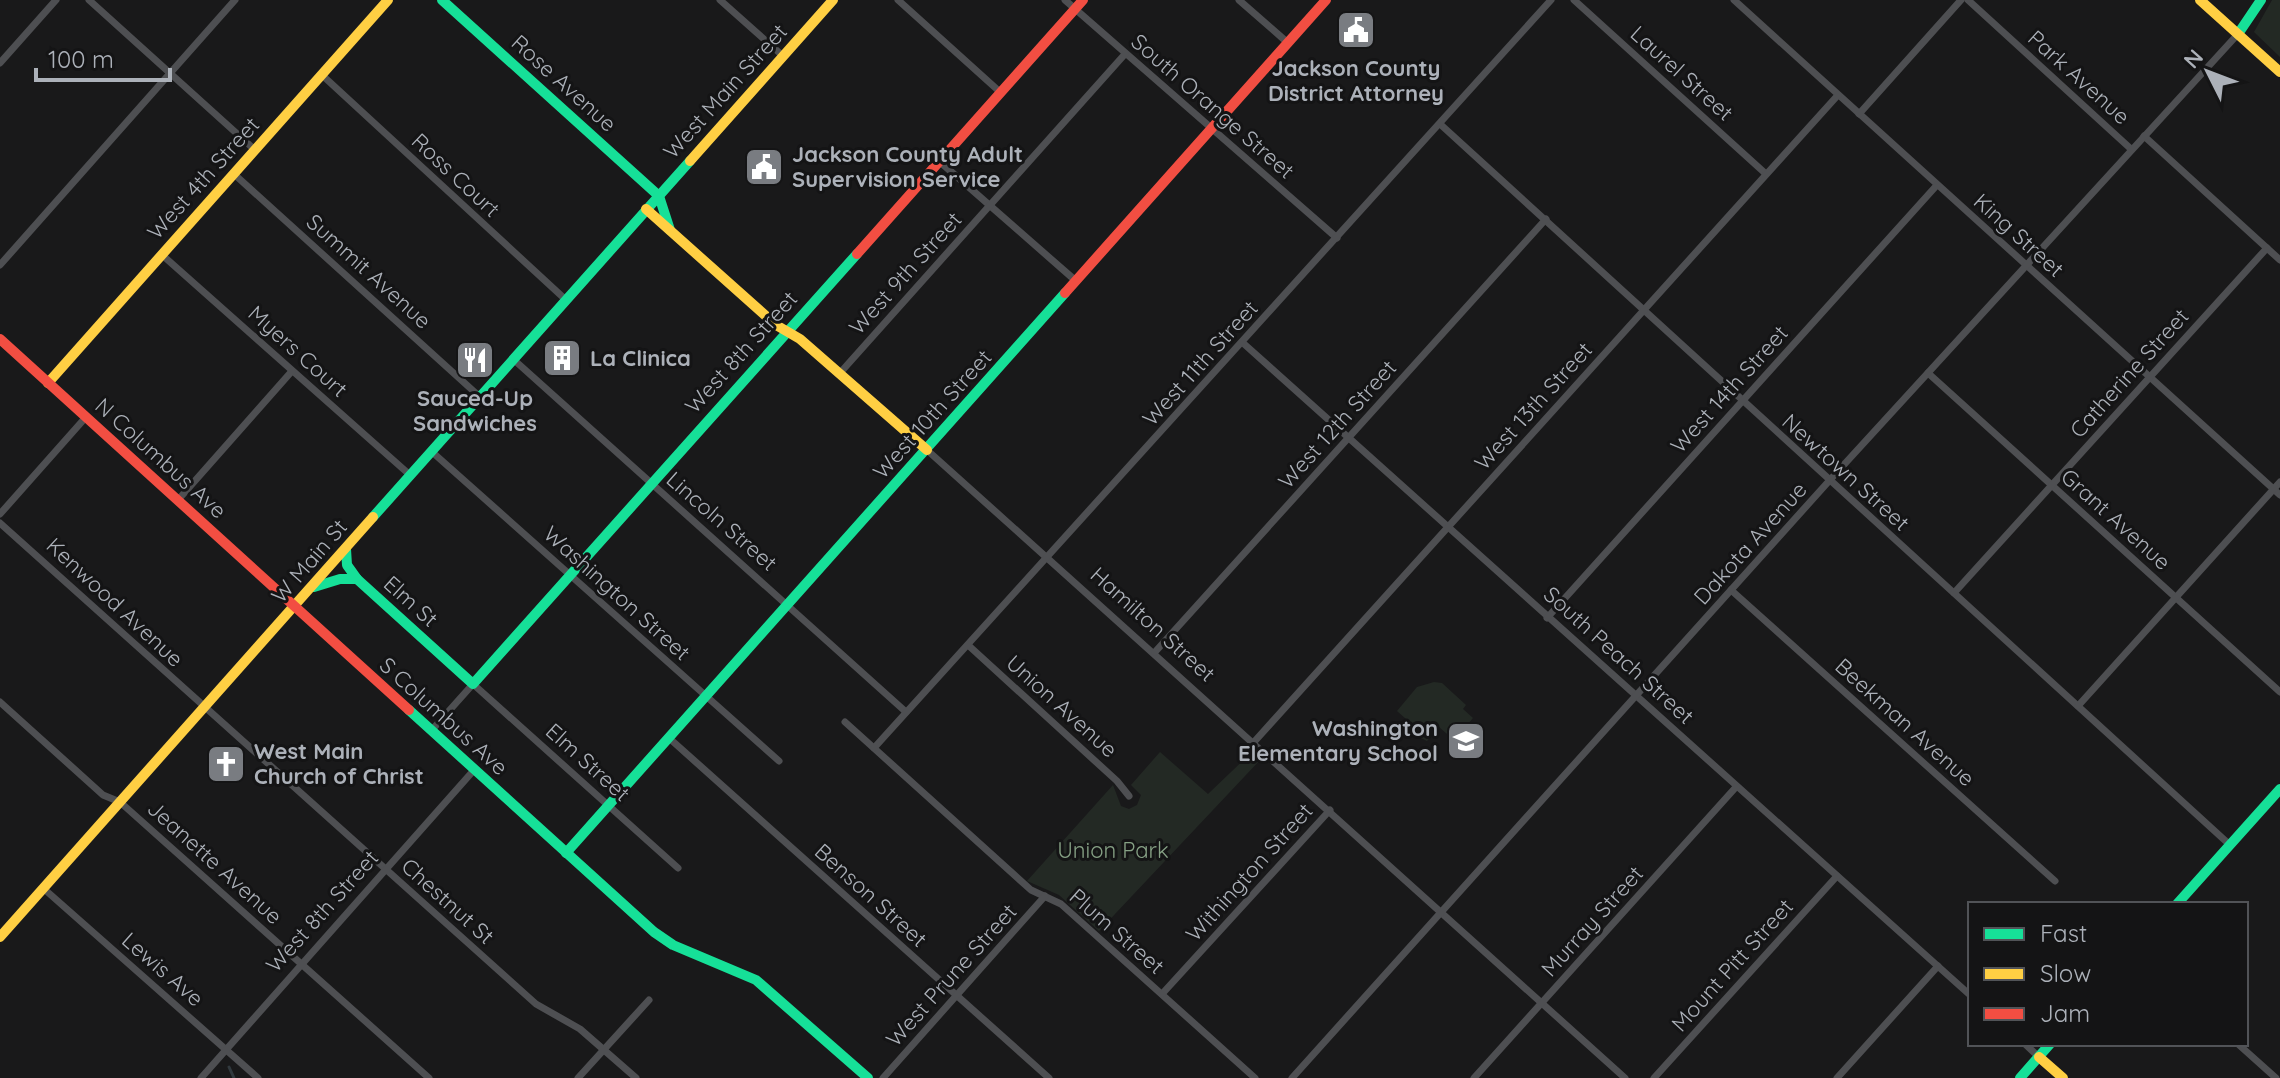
<svg xmlns="http://www.w3.org/2000/svg" width="2280" height="1078" font-family="Quicksand,sans-serif">
	<style>
		.green { fill: #232924 }
		.lines { fill: none; stroke-linecap: round; stroke-linejoin: round }
		.stream { stroke: #31393e; stroke-width: 3 }
		.street { stroke: #4e4f52; stroke-width: 7 }
		.fast { stroke: #16e098; stroke-width: 10 }
		.slow { stroke: #ffcf43; stroke-width: 10 }
		.jam { stroke: #f24e42; stroke-width: 10 }
		.labels { text-anchor: middle; dominant-baseline: central; stroke-width: 6; stroke-linejoin: round; paint-order: stroke }
		.poi-label { font-size: 22px; font-weight: bold; fill: #acb1b9; stroke: #141415; text-anchor: start }
		.street-label { font-size: 22px; fill: #acb1b9; stroke: #141415 }
		.park-label { font-size: 22px; fill: #86a185; stroke: #141415 }
	</style>
	<rect width="100%" height="100%" fill="#19191a"/>
	<g class="green">
		<path d="M 2272,0 L 2280,0 L 2280,57 L 2254,32 Z"/>
		<path d="M 1434,682 L 1442,683 L 1466,705 L 1463,709 L 1473,718 L 1454,740 L 1439,727 L 1427,741 L 1398,727 L 1406,719 L 1397,711 L 1417,687 Z"/>
		<path d="M 1253,751 L 1261,759 L 1099,931 L 1059,895 L 1027,881 L 1113,785 L 1121,806 L 1129,809 L 1137,805 L 1141,795 L 1131,785 L 1160,752 L 1208,794 Z"/>
	</g>
	<g class="lines">
		<path class="stream" d="M 229,1067 L 234,1078"/>
		<g class="street">
			<path d="M 89,0 L 255,150"/>
			<path d="M 720,0 L 783,56"/>
			<path d="M 898,0 L 1000,92"/>
			<path d="M 1065,0 L 1337,238"/>
			<path d="M 1239,0 L 1288,43"/>
			<path d="M 1574,0 L 1766,174"/>
			<path d="M 1734,0 L 2280,495"/>
			<path d="M 1968,0 L 2131,149"/>
			<path d="M 0,63 L 56,0"/>
			<path d="M 322,75 L 566,300"/>
			<path d="M 1859,114 L 1961,0"/>
			<path d="M 1440,124 L 2230,845"/>
			<path d="M 2144,136 L 2280,260"/>
			<path d="M 939,161 L 1076,281"/>
			<path d="M 234,174 L 480,397"/>
			<path d="M 161,254 L 410,475"/>
			<path d="M 0,265 L 235,0"/>
			<path d="M 1243,343 L 1970,995"/>
			<path d="M 513,359 L 906,712"/>
			<path d="M 840,373 L 1125,54"/>
			<path d="M 1928,373 L 2280,692"/>
			<path d="M 927,450 L 1625,1078"/>
			<path d="M 431,451 L 779,761"/>
			<path d="M 178,500 L 292,371"/>
			<path d="M 0,514 L 86,417"/>
			<path d="M 0,523 L 536,1004 L 580,1029 L 636,1078"/>
			<path d="M 1731,590 L 2055,881"/>
			<path d="M 1954,593 L 2267,248"/>
			<path d="M 1547,618 L 1937,185"/>
			<path d="M 968,645 L 1117,781 L 1129,796"/>
			<path d="M 1155,652 L 1546,219"/>
			<path d="M 0,702 L 103,795 L 120,802 L 429,1078"/>
			<path d="M 2078,706 L 2280,482"/>
			<path d="M 845,722 L 1031,890 L 1061,904 L 1255,1078"/>
			<path d="M 431,731 L 473,684 L 678,868"/>
			<path d="M 669,738 L 1049,1078"/>
			<path d="M 1254,742 L 1838,95"/>
			<path d="M 874,748 L 1551,0"/>
			<path d="M 43,888 L 258,1078"/>
			<path d="M 1162,994 L 1330,810"/>
			<path d="M 2025,1044 L 2039,1057"/>
			<path d="M 2238,1044 L 2276,1078"/>
			<path d="M 201,1078 L 474,770"/>
			<path d="M 578,1078 L 649,1000"/>
			<path d="M 883,1078 L 1045,896"/>
			<path d="M 1292,1078 L 1829,481 L 2238,34"/>
			<path d="M 1474,1078 L 1736,787"/>
			<path d="M 1654,1078 L 1837,876"/>
			<path d="M 1837,1078 L 1938,966"/>
		</g>
		<g class="fast">
			<path d="M 442,0 L 659,196 L 670,230"/>
			<path d="M 2238,34 L 2261,0"/>
			<path d="M 373,517 L 690,161"/>
			<path d="M 346,549 L 347,565 L 357,579"/>
			<path d="M 314,587 L 340,579 L 357,579 L 473,684 L 857,254"/>
			<path d="M 409,710 L 654,932 L 673,945 L 756,980 L 868,1078"/>
			<path d="M 566,853 L 1065,293"/>
			<path d="M 2177,904 L 2280,789"/>
			<path d="M 2020,1078 L 2050,1044"/>
		</g>
		<g class="slow">
			<path d="M 2200,0 L 2280,72"/>
			<path d="M 690,161 L 833,0"/>
			<path d="M 646,209 L 776,325 L 800,339 L 927,450"/>
			<path d="M 48,383 L 388,0"/>
			<path d="M 0,937 L 373,517"/>
			<path d="M 2039,1057 L 2063,1078"/>
		</g>
		<g class="jam">
			<path d="M 857,254 L 1083,0"/>
			<path d="M 1065,293 L 1326,0"/>
			<path d="M 0,339 L 409,710"/>
		</g>
	</g>
	<defs>
		<g id="civic-square" transform="scale(2)"><rect x="-9" y="-9" width="18" height="18" rx="4" fill="#797c81" stroke="#141415"/><path d="M-.6-6.5H3V-4.5H.6V-3L4-1V1h2V6H-6V1h2V-1L-.6-3ZM-1.2 2.5V6h2.4V2.5Z" fill="#fff"/></g>
		<g id="building-square" transform="scale(2)"><rect x="-9" y="-9" width="18" height="18" rx="4" fill="#797c81" stroke="#141415"/><path d="M-4-6H4V6H1V3H-1V6H-4ZM-2.5-4.3h1.7v1.8h-1.7ZM.8-4.3h1.7v1.8H.8ZM-2.5-1h1.7V.8h-1.7ZM.8-1h1.7V.8H.8Z" fill="#fff"/></g>
		<g id="restaurant-square" transform="scale(2)"><rect x="-9" y="-9" width="18" height="18" rx="4" fill="#797c81" stroke="#141415"/><path d="M-5-6h1v4h1v-4h1v4h1v-4h1v5L-1.5 .5V6h-2V.5L-5-1ZM5-6V6H3V1.5H1.5Q1.5-4 5-6Z" fill="#fff"/></g>
		<g id="school-square" transform="scale(2)"><rect x="-9" y="-9" width="18" height="18" rx="4" fill="#797c81" stroke="#141415"/><path d="M0-5L7-2L0 1L-7-2ZM-4 1L0 2.5L4 1V4Q0 6-4 4Z" fill="#fff"/></g>
		<g id="church-square" transform="scale(2)"><rect x="-9" y="-9" width="18" height="18" rx="4" fill="#797c81" stroke="#141415"/><path d="M-1.2-6h2.4v3.5h3.3v2.4h-3.3V6h-2.4V-.1h-3.3v-2.4h3.3Z" fill="#fff"/></g>
	</defs>
	<g fill-rule="evenodd">
		<use href="#civic-square" x="1356" y="30"/>
		<use href="#civic-square" x="764" y="167"/>
		<use href="#building-square" x="562" y="358"/>
		<use href="#restaurant-square" x="475" y="360"/>
		<use href="#school-square" x="1466" y="741"/>
		<use href="#church-square" x="226" y="764"/>
	</g>
	<g class="labels">
		<g class="poi-label">
			<text x="1356" y="68" text-anchor="middle">Jackson County<tspan x="1356" dy="25">District Attorney</tspan></text>
			<text x="792" y="154">Jackson County Adult<tspan x="792" dy="25">Supervision Service</tspan></text>
			<text x="590" y="358">La Clinica</text>
			<text x="475" y="398" text-anchor="middle">Sauced-Up<tspan x="475" dy="25">Sandwiches</tspan></text>
			<text x="1438" y="728" text-anchor="end">Washington<tspan x="1438" dy="25">Elementary School</tspan></text>
			<text x="254" y="751">West Main<tspan x="254" dy="25">Church of Christ</tspan></text>
		</g>
		<g class="street-label">
			<text transform="translate(1682 73) rotate(42)">Laurel Street</text>
			<text transform="translate(2079 77) rotate(42)">Park Avenue</text>
			<text transform="translate(564 83) rotate(42)">Rose Avenue</text>
			<text transform="translate(725 91) rotate(-48)">West Main Street</text>
			<text transform="translate(1213 106) rotate(41)">South Orange Street</text>
			<text transform="translate(456 175) rotate(43)">Ross Court</text>
			<text transform="translate(203 178) rotate(-48)">West 4th Street</text>
			<text transform="translate(2019 235) rotate(42)">King Street</text>
			<text transform="translate(369 271) rotate(42)">Summit Avenue</text>
			<text transform="translate(905 273) rotate(-48)">West 9th Street</text>
			<text transform="translate(298 351) rotate(42)">Myers Court</text>
			<text transform="translate(741 352) rotate(-48)">West 8th Street</text>
			<text transform="translate(1200 363) rotate(-48)">West 11th Street</text>
			<text transform="translate(2129 373) rotate(-48)">Catherine Street</text>
			<text transform="translate(1729 389) rotate(-48)">West 14th Street</text>
			<text transform="translate(1533 406) rotate(-48)">West 13th Street</text>
			<text transform="translate(932 414) rotate(-48)">West 10th Street</text>
			<text transform="translate(1337 424) rotate(-48)">West 12th Street</text>
			<text transform="translate(161 458) rotate(42)">N Columbus Ave</text>
			<text transform="translate(1846 472) rotate(42)">Newtown Street</text>
			<text transform="translate(2116 519) rotate(42)">Grant Avenue</text>
			<text transform="translate(722 521) rotate(41)">Lincoln Street</text>
			<text transform="translate(1750 543) rotate(-48)">Dakota Avenue</text>
			<text transform="translate(309 561) rotate(-49)">W Main St</text>
			<text transform="translate(617 593) rotate(42)">Washington Street</text>
			<text transform="translate(411 601) rotate(42)">Elm St</text>
			<text transform="translate(115 602) rotate(43)">Kenwood Avenue</text>
			<text transform="translate(1153 624) rotate(42)">Hamilton Street</text>
			<text transform="translate(1619 655) rotate(42)">South Peach Street</text>
			<text transform="translate(1062 706) rotate(42)">Union Avenue</text>
			<text transform="translate(444 716) rotate(42)">S Columbus Ave</text>
			<text transform="translate(1905 722) rotate(42)">Beekman Avenue</text>
			<text transform="translate(588 762) rotate(42)">Elm Street</text>
			<text transform="translate(215 862) rotate(42)">Jeanette Avenue</text>
			<text transform="translate(1249 872) rotate(-48)">Withington Street</text>
			<text transform="translate(871 895) rotate(42)">Benson Street</text>
			<text transform="translate(448 901) rotate(42)">Chestnut St</text>
			<text transform="translate(322 911) rotate(-48)">West 8th Street</text>
			<text transform="translate(1592 921) rotate(-48)">Murray Street</text>
			<text transform="translate(1117 931) rotate(41)">Plum Street</text>
			<text transform="translate(1732 965) rotate(-48)">Mount Pitt Street</text>
			<text transform="translate(163 969) rotate(41)">Lewis Ave</text>
			<text transform="translate(951 975) rotate(-48)">West Prune Street</text>
		</g>
		<g class="park-label">
			<text x="1113" y="850">Union Park</text>
		</g>
	</g>
	<rect x="1968" y="902" width="280" height="144" fill="#141415" stroke="#515357" stroke-width="2"/>
	<rect x="1984" y="928" width="40" height="12" fill="#16e098" stroke="#515357" stroke-width="2"/>
	<text x="2040" y="942" font-size="24" fill="#acb1b9">Fast</text>
	<rect x="1984" y="968" width="40" height="12" fill="#ffcf43" stroke="#515357" stroke-width="2"/>
	<text x="2040" y="982" font-size="24" fill="#acb1b9">Slow</text>
	<rect x="1984" y="1008" width="40" height="12" fill="#f24e42" stroke="#515357" stroke-width="2"/>
	<text x="2040" y="1022" font-size="24" fill="#acb1b9">Jam</text>
	<g transform="translate(2208 72) rotate(312)" stroke="#141415" stroke-width="6" paint-order="stroke">
	<path d="M0-6L14 30L0 20L-14 30Z" fill="#acb1b9"/>
	<text y="-12" font-size="22" font-weight="bold" text-anchor="middle" fill="#acb1b9">N</text>
	</g>
	<path d="M36 68v12h134v-12" fill="none" stroke="#acb1b9" stroke-width="4"/>
	<text x="48" y="68" font-size="24" fill="#acb1b9" stroke="#141415" stroke-width="6" paint-order="stroke">100 m</text>
</svg>
